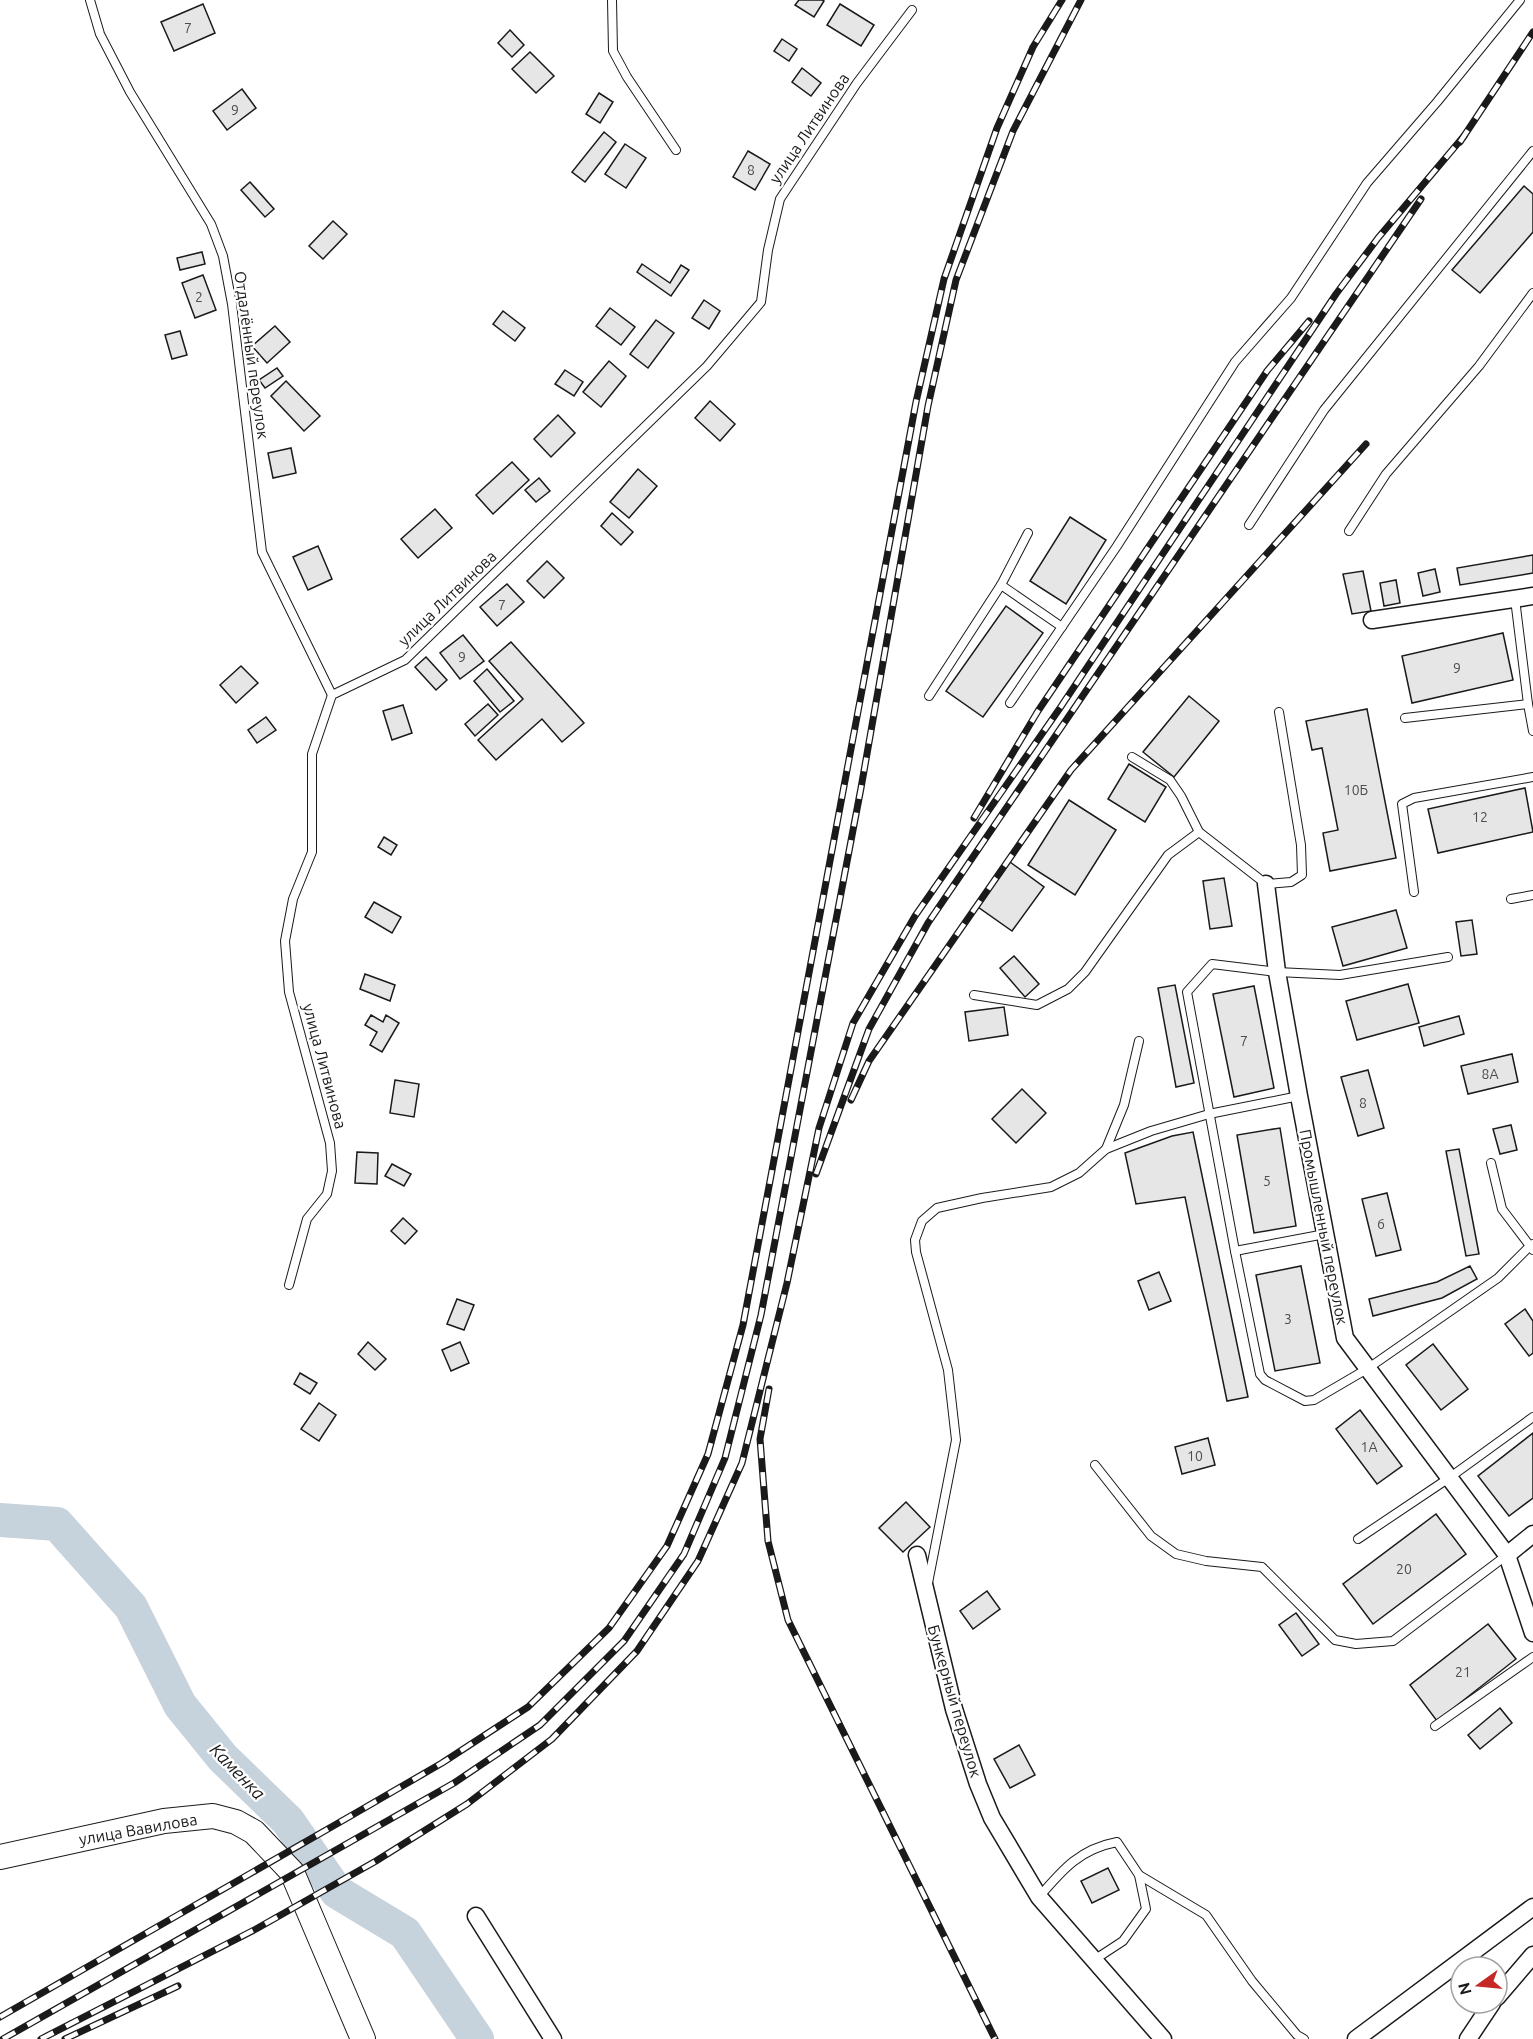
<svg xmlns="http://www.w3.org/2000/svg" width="1533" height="2039" font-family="Ubuntu,sans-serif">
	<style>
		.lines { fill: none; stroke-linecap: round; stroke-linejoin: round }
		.river { stroke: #c6d2dc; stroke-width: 34 }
		.building { fill: #e6e6e6; stroke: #1a1a1a; stroke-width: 1.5 }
		.lane-casing { stroke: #1a1a1a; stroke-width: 10 }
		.street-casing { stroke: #1a1a1a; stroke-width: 19 }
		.secondary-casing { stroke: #1a1a1a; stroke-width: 26 }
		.lane { stroke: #fff; stroke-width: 8 }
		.street { stroke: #fff; stroke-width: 16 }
		.secondary { stroke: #fff; stroke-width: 24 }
		.rail-casing { stroke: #1a1a1a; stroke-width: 7 }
		.rail { stroke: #fff; stroke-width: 4.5; stroke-dasharray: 14; stroke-linecap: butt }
		.labels { text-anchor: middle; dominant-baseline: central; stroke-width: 4.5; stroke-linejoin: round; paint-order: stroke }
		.number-label { font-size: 14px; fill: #4d4d4d }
		.street-label { font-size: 16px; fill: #1a1a1a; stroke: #fff }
		.water-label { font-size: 18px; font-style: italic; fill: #1a1a1a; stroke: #fff }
	</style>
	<rect width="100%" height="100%" fill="#fff"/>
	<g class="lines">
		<path class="river" d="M 0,1520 L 57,1524 L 131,1607 L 180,1705 L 223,1758 L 288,1821 L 337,1892 L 405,1933 L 477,2039"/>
	</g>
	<g class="building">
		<path d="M 799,0 L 822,0 L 824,1 L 814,17 L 795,5 Z"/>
		<path d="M 203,4 L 215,33 L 174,51 L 161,22 Z"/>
		<path d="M 840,4 L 874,25 L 861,46 L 827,25 Z"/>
		<path d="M 510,30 L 524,45 L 512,57 L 498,43 Z"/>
		<path d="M 782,39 L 797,49 L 789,61 L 774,51 Z"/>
		<path d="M 530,52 L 554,76 L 536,93 L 512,69 Z"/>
		<path d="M 802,68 L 821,83 L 811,96 L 792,82 Z"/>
		<path d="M 242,89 L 256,108 L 227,130 L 213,111 Z"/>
		<path d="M 599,93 L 613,102 L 600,123 L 586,114 Z"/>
		<path d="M 604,132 L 616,142 L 585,182 L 572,172 Z"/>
		<path d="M 625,144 L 646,158 L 626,188 L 605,174 Z"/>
		<path d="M 748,151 L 770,164 L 755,190 L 733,177 Z"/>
		<path d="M 250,182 L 274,209 L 265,217 L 241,190 Z"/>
		<path d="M 1524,186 L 1533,194 L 1533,232 L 1480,293 L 1452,270 Z"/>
		<path d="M 333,221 L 347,234 L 323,259 L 309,246 Z"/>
		<path d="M 202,252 L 205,264 L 180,270 L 177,258 Z"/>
		<path d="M 642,264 L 670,283 L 681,265 L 689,270 L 671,296 L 637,272 Z"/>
		<path d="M 203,275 L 216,310 L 195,318 L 182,283 Z"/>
		<path d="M 704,300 L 720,311 L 709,329 L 692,318 Z"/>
		<path d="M 610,308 L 635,327 L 621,345 L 596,326 Z"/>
		<path d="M 503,311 L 525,328 L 515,341 L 493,324 Z"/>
		<path d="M 656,320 L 674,333 L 648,368 L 630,354 Z"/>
		<path d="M 275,326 L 290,342 L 267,363 L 252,346 Z"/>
		<path d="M 180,331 L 187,355 L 172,359 L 165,335 Z"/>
		<path d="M 609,361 L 626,376 L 601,407 L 583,392 Z"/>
		<path d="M 277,368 L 283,376 L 265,388 L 259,380 Z"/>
		<path d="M 565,370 L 583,382 L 574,396 L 555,384 Z"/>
		<path d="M 286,381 L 320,416 L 304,431 L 271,396 Z"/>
		<path d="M 710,401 L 735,424 L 720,441 L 695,418 Z"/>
		<path d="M 558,415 L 575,433 L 551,457 L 534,439 Z"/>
		<path d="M 291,448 L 296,473 L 273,478 L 268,453 Z"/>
		<path d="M 512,462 L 529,480 L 493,514 L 476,495 Z"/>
		<path d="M 638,469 L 657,486 L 629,518 L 610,502 Z"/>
		<path d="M 539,478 L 550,491 L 536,502 L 525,490 Z"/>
		<path d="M 435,509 L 452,528 L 418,558 L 401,539 Z"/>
		<path d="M 612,513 L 633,532 L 621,545 L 601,526 Z"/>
		<path d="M 1070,517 L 1106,540 L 1066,604 L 1030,581 Z"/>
		<path d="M 318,546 L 332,579 L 308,590 L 293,557 Z"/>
		<path d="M 1533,555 L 1533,573 L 1460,585 L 1457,568 Z"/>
		<path d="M 547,561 L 564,578 L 544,598 L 527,581 Z"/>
		<path d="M 1435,569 L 1440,592 L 1423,596 L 1418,573 Z"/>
		<path d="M 1363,571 L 1371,611 L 1352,614 L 1343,574 Z"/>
		<path d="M 1396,580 L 1400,603 L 1384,606 L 1380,583 Z"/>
		<path d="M 507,584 L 524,602 L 497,626 L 480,607 Z"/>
		<path d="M 1006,606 L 1043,633 L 983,717 L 946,691 Z"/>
		<path d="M 1503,633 L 1513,680 L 1412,703 L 1402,656 Z"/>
		<path d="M 463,635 L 484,661 L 460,679 L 440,653 Z"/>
		<path d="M 511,642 L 584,723 L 562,742 L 542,719 L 496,760 L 478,740 L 523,699 L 489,661 Z"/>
		<path d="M 426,657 L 447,680 L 436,690 L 415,667 Z"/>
		<path d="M 241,666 L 258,683 L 236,703 L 220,685 Z"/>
		<path d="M 487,669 L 514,701 L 500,712 L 474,681 Z"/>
		<path d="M 1189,696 L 1219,721 L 1174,777 L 1143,752 Z"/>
		<path d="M 488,704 L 498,715 L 475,736 L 465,724 Z"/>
		<path d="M 403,705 L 412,733 L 392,740 L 383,711 Z"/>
		<path d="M 1367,709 L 1396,858 L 1330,871 L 1323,833 L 1338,830 L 1322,748 L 1312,750 L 1306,721 Z"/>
		<path d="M 266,717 L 276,730 L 257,743 L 248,730 Z"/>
		<path d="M 1129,764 L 1166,787 L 1145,822 L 1108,799 Z"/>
		<path d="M 1525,788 L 1533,832 L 1438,853 L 1428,809 Z"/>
		<path d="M 1069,800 L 1116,830 L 1075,895 L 1028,865 Z"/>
		<path d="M 384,837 L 397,845 L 391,855 L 378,847 Z"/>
		<path d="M 1010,862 L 1044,887 L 1012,931 L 978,907 Z"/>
		<path d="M 1224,878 L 1232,926 L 1210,929 L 1203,881 Z"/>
		<path d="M 374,902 L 401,917 L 392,933 L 365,917 Z"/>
		<path d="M 1396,910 L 1407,948 L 1343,966 L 1332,927 Z"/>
		<path d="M 1472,920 L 1477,954 L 1461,956 L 1456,922 Z"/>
		<path d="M 1014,956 L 1039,984 L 1025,997 L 1000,968 Z"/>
		<path d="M 365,974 L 395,985 L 390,1001 L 360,989 Z"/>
		<path d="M 1408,984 L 1419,1023 L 1357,1040 L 1346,1001 Z"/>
		<path d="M 1175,985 L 1194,1083 L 1176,1087 L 1158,988 Z"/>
		<path d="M 1254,986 L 1274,1088 L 1234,1097 L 1213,994 Z"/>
		<path d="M 1004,1007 L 1008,1035 L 969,1041 L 965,1012 Z"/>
		<path d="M 371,1015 L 383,1022 L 386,1015 L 399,1023 L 382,1052 L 370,1045 L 377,1032 L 365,1025 Z"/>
		<path d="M 1459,1016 L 1464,1034 L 1424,1046 L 1419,1027 Z"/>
		<path d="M 1512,1054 L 1518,1082 L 1468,1094 L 1461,1066 Z"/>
		<path d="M 1368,1070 L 1384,1128 L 1358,1136 L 1341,1077 Z"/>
		<path d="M 395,1080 L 419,1084 L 414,1117 L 390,1113 Z"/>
		<path d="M 1022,1089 L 1046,1113 L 1016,1143 L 992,1119 Z"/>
		<path d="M 1511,1125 L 1517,1150 L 1500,1154 L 1493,1129 Z"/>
		<path d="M 1280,1128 L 1296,1226 L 1254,1233 L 1237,1135 Z"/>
		<path d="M 1193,1132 L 1248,1397 L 1227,1401 L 1185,1197 L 1136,1204 L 1125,1153 L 1172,1136 Z"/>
		<path d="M 1459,1149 L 1479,1254 L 1466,1256 L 1446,1151 Z"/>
		<path d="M 357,1152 L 378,1153 L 377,1184 L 355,1183 Z"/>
		<path d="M 392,1164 L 411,1174 L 404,1186 L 385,1176 Z"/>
		<path d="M 1387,1193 L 1401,1250 L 1376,1256 L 1362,1199 Z"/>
		<path d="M 403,1218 L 417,1231 L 405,1244 L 391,1231 Z"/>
		<path d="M 1301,1266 L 1320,1363 L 1275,1371 L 1256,1275 Z"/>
		<path d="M 1470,1266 L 1477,1279 L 1442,1298 L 1373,1316 L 1369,1299 L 1437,1282 Z"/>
		<path d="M 1159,1272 L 1171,1301 L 1149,1310 L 1138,1281 Z"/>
		<path d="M 457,1299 L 474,1305 L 464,1330 L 447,1324 Z"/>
		<path d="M 1525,1309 L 1533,1321 L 1533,1353 L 1529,1356 L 1505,1324 Z"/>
		<path d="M 368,1342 L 386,1359 L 375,1370 L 358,1354 Z"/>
		<path d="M 460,1342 L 469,1363 L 451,1371 L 442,1350 Z"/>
		<path d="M 1433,1344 L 1468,1389 L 1441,1410 L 1406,1365 Z"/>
		<path d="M 300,1373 L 317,1383 L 310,1394 L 294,1384 Z"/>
		<path d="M 319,1403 L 336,1415 L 319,1441 L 301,1429 Z"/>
		<path d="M 1360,1410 L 1402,1466 L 1377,1484 L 1336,1429 Z"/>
		<path d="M 1533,1433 L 1533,1498 L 1509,1516 L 1478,1476 Z"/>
		<path d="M 1208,1438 L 1215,1465 L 1182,1474 L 1175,1447 Z"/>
		<path d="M 906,1502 L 930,1527 L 903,1552 L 879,1528 Z"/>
		<path d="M 1436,1514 L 1466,1554 L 1373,1624 L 1343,1584 Z"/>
		<path d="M 987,1591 L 1000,1609 L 973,1629 L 960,1611 Z"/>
		<path d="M 1296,1613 L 1319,1644 L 1302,1656 L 1279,1625 Z"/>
		<path d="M 1488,1624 L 1516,1659 L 1437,1721 L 1410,1685 Z"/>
		<path d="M 1500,1708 L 1512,1723 L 1480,1749 L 1468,1735 Z"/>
		<path d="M 1019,1745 L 1035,1775 L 1010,1788 L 994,1759 Z"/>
		<path d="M 1108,1868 L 1119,1890 L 1092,1903 L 1081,1881 Z"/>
	</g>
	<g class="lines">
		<g class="lane-casing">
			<g id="lane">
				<path d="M 90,0 L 100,34 L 130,92 L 211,224 L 223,256 L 232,304 L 262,552 L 332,695"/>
				<path d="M 612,0 L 613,51 L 627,77 L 676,150"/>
				<path d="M 1249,525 L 1324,410 L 1533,151"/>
				<path d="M 1349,531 L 1386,474 L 1479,366 L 1533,293"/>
				<path d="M 1001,585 L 1062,627"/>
				<path d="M 1515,599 L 1528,704 L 1533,731"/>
				<path d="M 929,696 L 1001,585 L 1028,533"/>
				<path d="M 1010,703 L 1117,546 L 1235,362 L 1291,298 L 1367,183 L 1437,102 L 1520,0"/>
				<path d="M 1405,718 L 1528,704"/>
				<path d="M 1132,757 L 1170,780 L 1181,796 L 1199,832"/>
				<path d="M 1414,892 L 1402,804 L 1414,798 L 1533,777"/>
				<path d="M 1511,899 L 1533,895"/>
				<path d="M 1448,957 L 1340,975 L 1277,972 L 1212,964 L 1187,992 L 1235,1251 L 1260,1374 L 1265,1380 L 1305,1401 L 1314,1400 L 1367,1369 L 1498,1278 L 1530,1246 L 1533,1250"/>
				<path d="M 974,995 L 1037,1005 L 1068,989 L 1085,972 L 1168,855 L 1199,832 L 1266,884 L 1291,882 L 1302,875 L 1301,845 L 1279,712"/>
				<path d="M 1106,1149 L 1124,1105 L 1139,1041"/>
				<path d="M 1491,1163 L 1502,1209 L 1530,1246 L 1533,1244"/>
				<path d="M 1235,1251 L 1325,1234"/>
				<path d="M 289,1285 L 307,1219 L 327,1194 L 332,1171 L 330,1143 L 289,992 L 285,941 L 293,899 L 312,852 L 312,754 L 332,695 L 405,660 L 707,366 L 761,302 L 768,250 L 780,199 L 857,83 L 912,10"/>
				<path d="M 1095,1465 L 1151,1536 L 1176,1554 L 1206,1561 L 1262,1567 L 1335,1640 L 1356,1644 L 1393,1641 L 1507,1555"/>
				<path d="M 1358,1539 L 1449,1478 L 1533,1417"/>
				<path d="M 928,1583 L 956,1440 L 948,1370 L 916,1252 L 915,1240 L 922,1221 L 937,1208 L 982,1198 L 1051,1187 L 1079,1173 L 1106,1149 L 1151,1131 L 1209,1114 L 1299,1096"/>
				<path d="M 1435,1726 L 1533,1657"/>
				<path d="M 1139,1875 L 1206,1915 L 1252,1981 L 1297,2035 L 1304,2039"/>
				<path d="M 1039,1897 C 1063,1869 1080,1849 1117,1842 L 1139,1875 L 1146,1909 L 1123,1941 L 1094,1960"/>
			</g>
		</g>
		<g class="street-casing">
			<g id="street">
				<path d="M 1372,620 L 1533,596"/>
				<path d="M 1266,884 L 1277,972 L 1299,1096 L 1345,1338 L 1507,1555 L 1533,1633"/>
				<path d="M 917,1555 L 954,1709 L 978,1784 L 992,1818 L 1039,1897 L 1163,2039"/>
				<path d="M 1507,1555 L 1533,1534"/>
				<path d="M 476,1916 L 553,2039"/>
				<path d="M 1497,1997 L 1533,1955"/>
				<path d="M 1356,2039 L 1533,1907"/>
				<path d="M 1468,2039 L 1492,2003"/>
			</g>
		</g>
		<g class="secondary-casing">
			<path id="secondary" d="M 0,1857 L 164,1821 L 213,1816 L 236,1822 L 254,1832 L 292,1872 L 363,2039"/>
		</g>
		<use href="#lane" class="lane"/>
		<use href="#street" class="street"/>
		<use href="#secondary" class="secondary"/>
		<g class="rail-casing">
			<g id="rail">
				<path d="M 1460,142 L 1533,32"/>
				<path d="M 974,818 L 1038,711 L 1267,371 L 1309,321"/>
				<path d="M 851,1100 L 869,1061 L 1071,770 L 1366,444"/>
				<path d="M 816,1174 L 869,1029 L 928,923 L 1421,199"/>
				<path d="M 769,1389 L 760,1439 L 768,1541 L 788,1620 L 995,2039"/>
				<path d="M 0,2017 L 354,1814 L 442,1763 L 528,1707 L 609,1628 L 667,1546 L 708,1454 L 743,1325 L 916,402 L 944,279 L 997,128 L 1033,47 L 1062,0"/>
				<path d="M 3,2039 L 454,1783 L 540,1725 L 624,1641 L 684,1554 L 725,1458 L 761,1315 L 861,788 L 928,406 L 956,280 L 1013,131 L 1081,0"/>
				<path d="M 41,2039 L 256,1929 L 376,1861 L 467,1804 L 552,1739 L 637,1651 L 698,1561 L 742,1463 L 787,1283 L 819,1128 L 853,1023 L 915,916 L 1060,708 L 1336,294 L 1378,238 L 1464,136"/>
				<path d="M 65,2039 L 178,1986"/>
			</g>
		</g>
		<use href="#rail" class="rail"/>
	</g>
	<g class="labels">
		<g class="number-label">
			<text x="188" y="28">7</text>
			<text x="235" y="110">9</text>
			<text x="751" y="170">8</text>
			<text x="199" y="297">2</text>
			<text x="502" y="605">7</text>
			<text x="462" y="657">9</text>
			<text x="1457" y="668">9</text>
			<text x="1356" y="790">10Б</text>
			<text x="1480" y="817">12</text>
			<text x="1244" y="1041">7</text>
			<text x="1490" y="1074">8А</text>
			<text x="1363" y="1103">8</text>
			<text x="1267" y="1181">5</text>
			<text x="1381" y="1224">6</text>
			<text x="1288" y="1319">3</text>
			<text x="1369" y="1447">1А</text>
			<text x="1195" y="1456">10</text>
			<text x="1404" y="1569">20</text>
			<text x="1463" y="1672">21</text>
		</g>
		<g class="street-label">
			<text transform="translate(809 128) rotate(-56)">улица Литвинова</text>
			<text transform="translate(252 355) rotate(82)">Отдалённый переулок</text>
			<text transform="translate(447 598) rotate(-44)">улица Литвинова</text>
			<text transform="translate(325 1066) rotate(75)">улица Литвинова</text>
			<text transform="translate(1324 1227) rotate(79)">Промышленный переулок</text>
			<text transform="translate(955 1701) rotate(74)">Бункерный переулок</text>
			<text transform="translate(138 1829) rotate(-10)">улица Вавилова</text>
		</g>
		<g class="water-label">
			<text transform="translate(238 1771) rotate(46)">Каменка</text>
		</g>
	</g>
	<g transform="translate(1479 1985) rotate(255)"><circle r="28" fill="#ffffff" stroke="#a3a3a3" stroke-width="1.5"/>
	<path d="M0-4.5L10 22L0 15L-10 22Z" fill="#c62828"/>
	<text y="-9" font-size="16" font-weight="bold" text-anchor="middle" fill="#1a1a1a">N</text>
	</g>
</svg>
